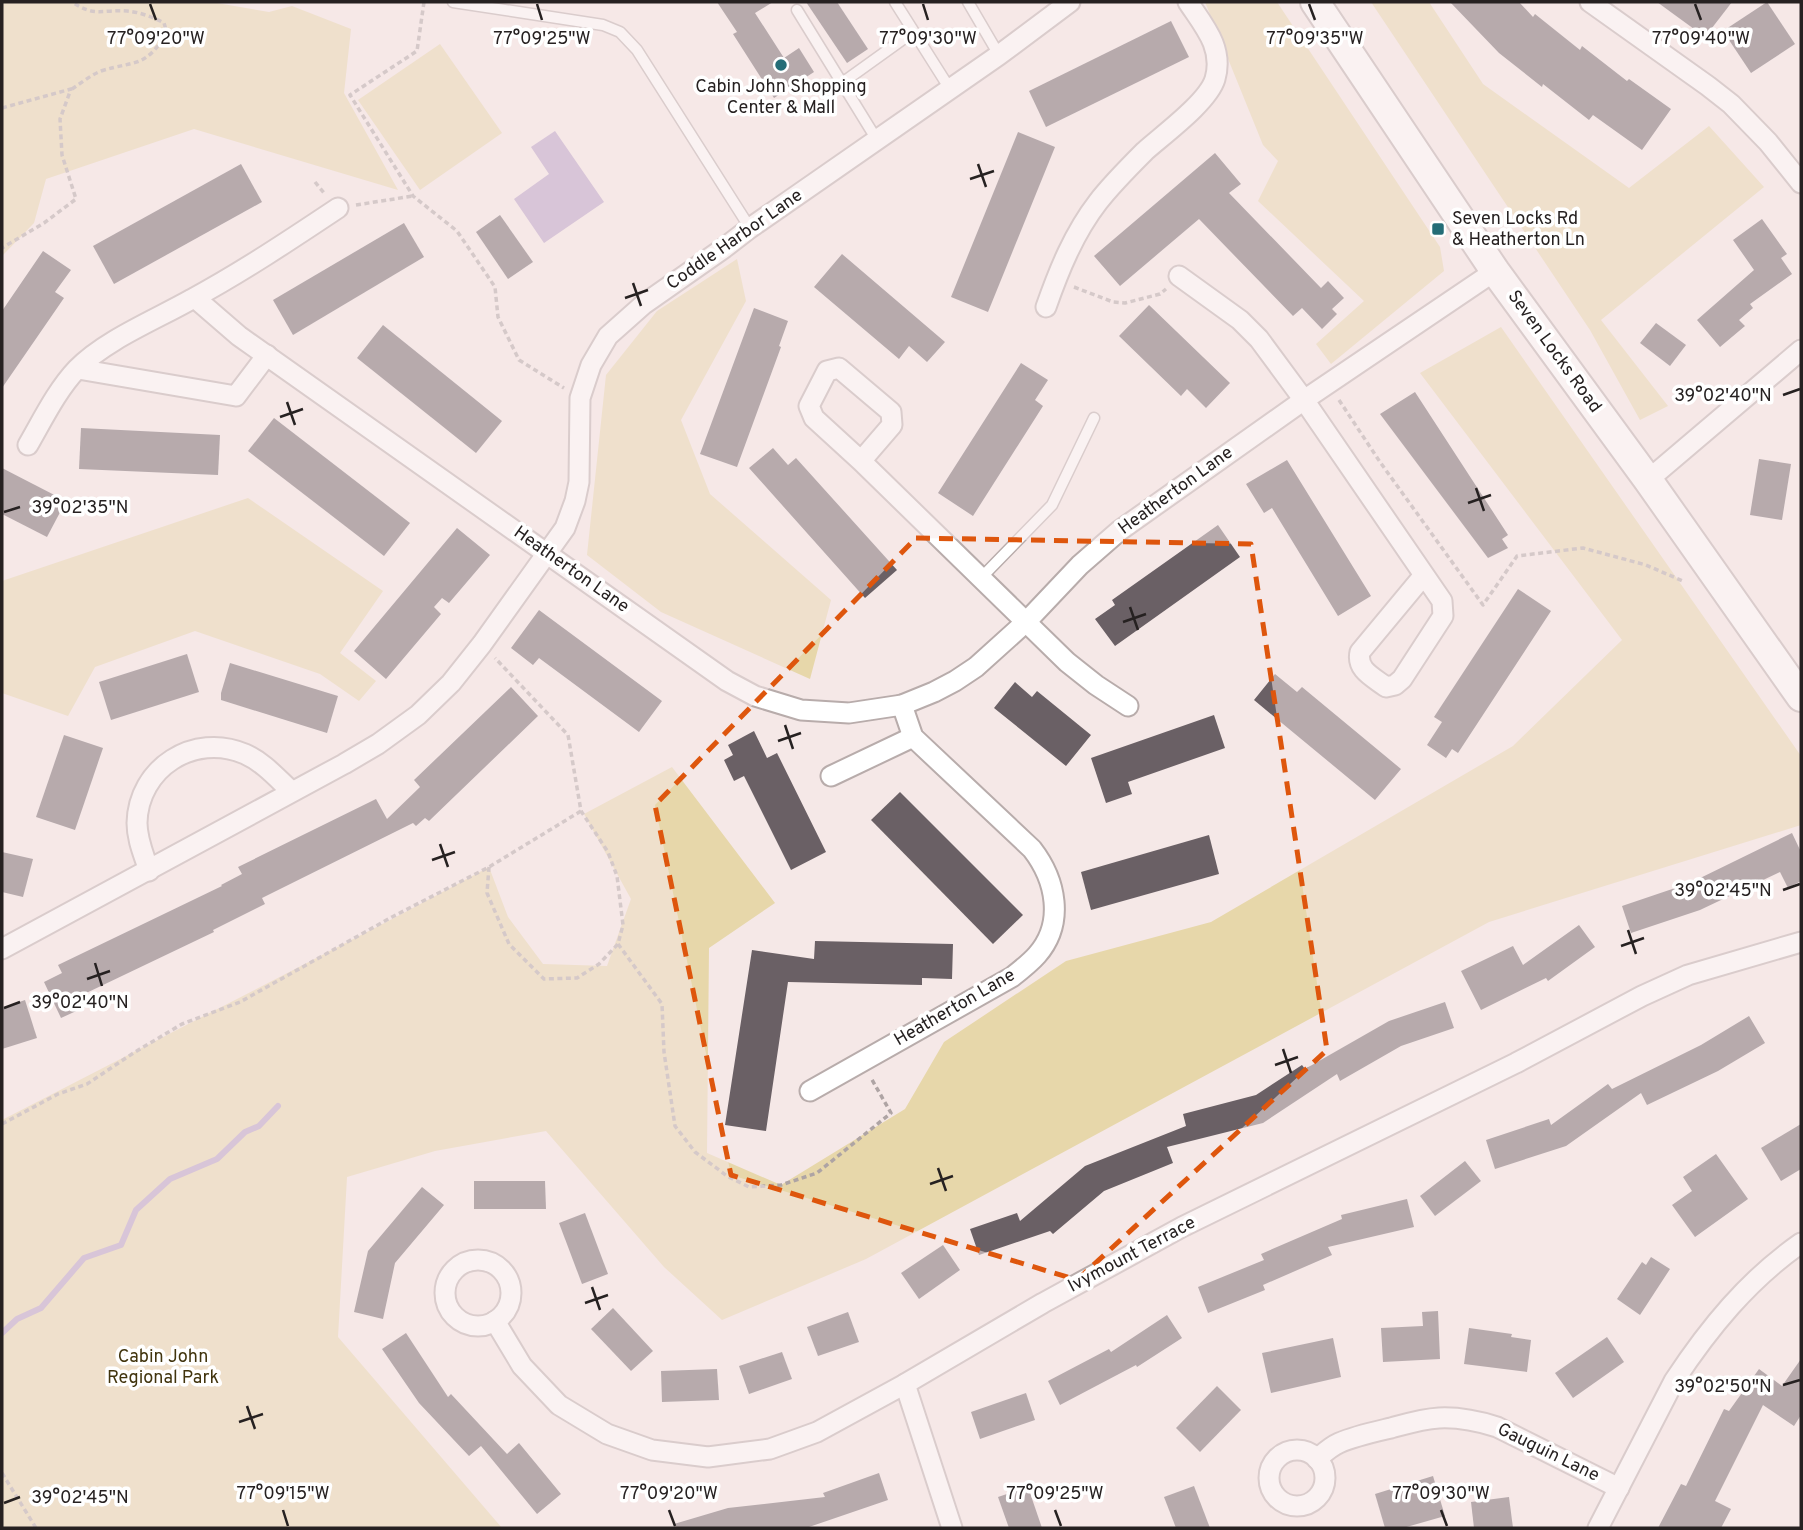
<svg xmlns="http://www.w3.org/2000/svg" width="1803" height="1530" font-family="Overpass,sans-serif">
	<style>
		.green { fill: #e7d7aa }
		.water { fill: #b49bc5 }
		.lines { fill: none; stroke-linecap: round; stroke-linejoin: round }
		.stream { stroke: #b49bc5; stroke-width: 6 }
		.building { fill: #6a6065 }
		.lane-casing { stroke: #b8acab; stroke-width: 13 }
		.street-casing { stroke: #b8acab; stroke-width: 23 }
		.secondary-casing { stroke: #b8acab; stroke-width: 32 }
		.path { stroke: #aea4a4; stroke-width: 3.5; stroke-dasharray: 5 3.5; stroke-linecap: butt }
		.lane { stroke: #fff; stroke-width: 10 }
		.street { stroke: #fff; stroke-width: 19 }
		.secondary { stroke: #fff; stroke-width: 28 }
		.marked { fill: none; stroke: #de560d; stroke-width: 5; stroke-dasharray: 14 9; stroke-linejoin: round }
		.ticks { fill: none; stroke: #262121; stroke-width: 2.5 }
		.poi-dot { fill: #246d77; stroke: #fff; stroke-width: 2.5 }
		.labels { text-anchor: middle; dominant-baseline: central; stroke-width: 7; stroke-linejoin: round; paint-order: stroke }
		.poi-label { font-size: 18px; fill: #262121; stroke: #fff }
		.street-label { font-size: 18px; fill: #262121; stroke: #fff }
		.park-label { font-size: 18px; fill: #41340d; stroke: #fff }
		.ticks-label { font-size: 18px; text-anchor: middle; fill: #262121; stroke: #fff; stroke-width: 7; stroke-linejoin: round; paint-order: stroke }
	</style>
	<rect width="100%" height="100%" fill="#f5e8e7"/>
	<g class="green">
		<path d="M 2,2 L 211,2 L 269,12 L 292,6 L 351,29 L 344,93 L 398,190 L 194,129 L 46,179 L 34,223 L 2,256 Z"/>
		<path d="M 1205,2 L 1277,2 L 1440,247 L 1444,271 L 1331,364 L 1316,344 L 1364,301 L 1258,201 L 1278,161 L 1263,145 Z"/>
		<path d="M 1371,2 L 1429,2 L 1483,84 L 1629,188 L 1709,126 L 1764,187 L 1601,320 L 1668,406 L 1640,420 L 1590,330 Z"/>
		<path d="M 440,44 L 502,133 L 420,190 L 358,100 Z"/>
		<path d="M 737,259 L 746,301 L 681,420 L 710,494 L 831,600 L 810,679 L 661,612 L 587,555 L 606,375 L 657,311 Z"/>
		<path d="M 1501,327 L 1801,756 L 1801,825 L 1489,922 L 866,1259 L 722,1320 L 664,1267 L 546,1131 L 435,1151 L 347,1177 L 338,1337 L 502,1528 L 2,1528 L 2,1120 L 396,917 L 489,867 L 508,917 L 543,964 L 607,966 L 631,899 L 584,814 L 672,767 L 775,903 L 709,948 L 707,1153 L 781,1185 L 905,1109 L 944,1042 L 1066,961 L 1211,922 L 1513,746 L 1622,640 L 1420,373 Z"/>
		<path d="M 248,498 L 383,591 L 340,653 L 376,681 L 359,701 L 320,674 L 195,631 L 95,667 L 68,716 L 2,693 L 2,581 Z"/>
	</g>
	<path class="water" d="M 555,131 L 604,202 L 544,243 L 514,199 L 549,174 L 531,147 Z"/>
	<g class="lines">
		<path class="stream" d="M 2,1333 L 17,1319 L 41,1308 L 84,1258 L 121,1245 L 136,1210 L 170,1179 L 217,1159 L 245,1132 L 259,1126 L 278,1106"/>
	</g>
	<g class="building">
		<path d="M 717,2 L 773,2 L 755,13 L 784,58 L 799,48 L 814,72 L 774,98 L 733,34 L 737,32 Z"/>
		<path d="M 806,2 L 837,2 L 868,49 L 847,63 Z"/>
		<path d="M 1450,2 L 1519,2 L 1533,17 L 1535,14 L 1580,50 L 1582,46 L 1627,81 L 1629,79 L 1671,109 L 1642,150 L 1593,115 L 1589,120 L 1543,84 L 1542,87 L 1499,53 Z"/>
		<path d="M 1657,2 L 1732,2 L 1705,37 Z"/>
		<path d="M 1767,2 L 1795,44 L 1751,73 L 1723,31 Z"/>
		<path d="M 1171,21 L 1189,57 L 1046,127 L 1029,91 Z"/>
		<path d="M 1018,132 L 1055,147 L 988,312 L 951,297 Z"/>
		<path d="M 1215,153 L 1241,184 L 1229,193 L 1321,288 L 1328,281 L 1344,298 L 1332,309 L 1337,314 L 1322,329 L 1302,308 L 1293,316 L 1199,219 L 1120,286 L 1094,256 Z"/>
		<path d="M 241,164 L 262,202 L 114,284 L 93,246 Z"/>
		<path d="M 500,215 L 533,262 L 508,279 L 476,232 Z"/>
		<path d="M 1762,219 L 1787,254 L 1781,258 L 1792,274 L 1750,304 L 1753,308 L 1739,320 L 1745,326 L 1720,347 L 1697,320 L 1754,270 L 1733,240 Z"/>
		<path d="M 404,223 L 424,257 L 293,335 L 273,300 Z"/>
		<path d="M 43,251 L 71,270 L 55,292 L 64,298 L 2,388 L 2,311 Z"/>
		<path d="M 842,254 L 945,342 L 927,362 L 909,346 L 899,359 L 814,287 Z"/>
		<path d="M 1149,305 L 1230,383 L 1206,408 L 1187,389 L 1181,396 L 1119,336 Z"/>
		<path d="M 754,308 L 788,321 L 779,346 L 781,347 L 737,467 L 700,454 Z"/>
		<path d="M 1656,323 L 1686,345 L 1670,366 L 1640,343 Z"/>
		<path d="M 383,325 L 502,421 L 476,453 L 357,358 Z"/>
		<path d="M 1021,363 L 1048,380 L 1035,400 L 1043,406 L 973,516 L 938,493 Z"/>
		<path d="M 1415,392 L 1508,535 L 1502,539 L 1508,548 L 1488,558 L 1380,414 Z"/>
		<path d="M 274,418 L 410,523 L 384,556 L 248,451 Z"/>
		<path d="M 81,428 L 220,435 L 218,475 L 79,469 Z"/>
		<path d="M 773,448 L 788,465 L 796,458 L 897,570 L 865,598 L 749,468 Z"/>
		<path d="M 1759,459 L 1791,464 L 1782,520 L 1750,515 Z"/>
		<path d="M 1287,460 L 1371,596 L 1338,616 L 1272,508 L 1264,513 L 1246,484 Z"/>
		<path d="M 2,468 L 66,501 L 47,537 L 2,514 Z"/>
		<path d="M 1218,525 L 1240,557 L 1115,646 L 1095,619 L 1115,605 L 1112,600 Z"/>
		<path d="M 457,528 L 490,555 L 449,603 L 442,598 L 434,607 L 441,614 L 386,679 L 354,651 Z"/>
		<path d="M 1518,589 L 1551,611 L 1458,753 L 1452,749 L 1446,758 L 1427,745 L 1442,722 L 1434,717 Z"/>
		<path d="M 539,610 L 662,701 L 639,732 L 539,658 L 533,665 L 511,648 Z"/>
		<path d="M 187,654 L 199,692 L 111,720 L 99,682 Z"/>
		<path d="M 230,663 L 338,696 L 327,733 L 221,700 L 221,693 Z"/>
		<path d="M 1275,674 L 1297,692 L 1302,687 L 1401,769 L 1375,800 L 1254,700 Z"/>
		<path d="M 1015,682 L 1032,697 L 1037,691 L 1091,735 L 1066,766 L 994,708 Z"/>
		<path d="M 511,687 L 538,716 L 429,821 L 425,818 L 416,826 L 413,823 L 262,898 L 265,904 L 213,930 L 214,932 L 80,996 L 85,1007 L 61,1018 L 44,982 L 62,973 L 58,965 L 222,886 L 221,885 L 242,874 L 238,867 L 376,799 L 387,819 L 420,787 L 414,780 Z"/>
		<path d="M 1214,715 L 1225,748 L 1128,782 L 1132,794 L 1106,803 L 1091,758 Z"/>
		<path d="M 754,731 L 767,758 L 777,753 L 826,852 L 791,870 L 744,776 L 734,781 L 724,760 L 733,755 L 728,745 Z"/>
		<path d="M 64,735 L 103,748 L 75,830 L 36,817 Z"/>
		<path d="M 900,792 L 1023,915 L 993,944 L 871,820 Z"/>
		<path d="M 1792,833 L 1801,852 L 1801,881 L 1788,888 L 1780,872 L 1700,910 L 1631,933 L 1622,906 L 1690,883 Z"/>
		<path d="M 1209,835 L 1219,874 L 1091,910 L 1081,872 Z"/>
		<path d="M 2,852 L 33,859 L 23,897 L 2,892 Z"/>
		<path d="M 1579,925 L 1595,947 L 1548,981 L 1546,978 L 1481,1010 L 1461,971 L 1513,946 L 1523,965 Z"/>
		<path d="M 815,941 L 953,944 L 952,979 L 922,978 L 922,985 L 788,982 L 766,1131 L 725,1125 L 752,950 L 814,959 Z"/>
		<path d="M 25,1000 L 37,1038 L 2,1049 L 2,1008 Z"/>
		<path d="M 1445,1002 L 1454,1028 L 1401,1046 L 1340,1081 L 1337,1074 L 1263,1123 L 1167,1147 L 1173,1163 L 1104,1191 L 1053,1234 L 1050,1231 L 979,1255 L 970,1229 L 1017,1213 L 1020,1221 L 1085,1166 L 1186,1126 L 1183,1114 L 1256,1095 L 1302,1065 L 1305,1069 L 1389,1021 Z"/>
		<path d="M 1749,1016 L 1765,1043 L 1718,1071 L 1647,1105 L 1641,1093 L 1566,1146 L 1495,1169 L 1486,1140 L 1549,1119 L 1551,1125 L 1608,1084 L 1612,1089 L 1701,1045 Z"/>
		<path d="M 1801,1124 L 1801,1169 L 1781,1181 L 1761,1148 Z"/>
		<path d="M 1716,1154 L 1748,1199 L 1695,1237 L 1672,1205 L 1692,1191 L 1683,1177 Z"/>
		<path d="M 1465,1161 L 1481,1181 L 1435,1216 L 1420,1196 Z"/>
		<path d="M 474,1181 L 545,1181 L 546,1209 L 474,1209 Z"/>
		<path d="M 422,1187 L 444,1205 L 395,1263 L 383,1319 L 354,1312 L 368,1251 Z"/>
		<path d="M 1407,1199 L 1414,1227 L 1328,1247 L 1332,1255 L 1263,1285 L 1265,1290 L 1208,1313 L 1198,1287 L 1264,1260 L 1261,1254 L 1342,1219 L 1341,1215 Z"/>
		<path d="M 585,1213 L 608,1274 L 582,1284 L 559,1223 Z"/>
		<path d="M 943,1245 L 960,1270 L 919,1299 L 901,1273 Z"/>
		<path d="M 1651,1257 L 1670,1269 L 1640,1315 L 1617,1299 L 1642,1262 L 1646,1265 Z"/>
		<path d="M 613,1308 L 653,1351 L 631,1371 L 591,1329 Z"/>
		<path d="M 1438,1311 L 1440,1359 L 1383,1362 L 1381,1328 L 1423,1326 L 1422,1312 Z"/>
		<path d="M 848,1312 L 859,1342 L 818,1356 L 807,1327 Z"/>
		<path d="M 1167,1315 L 1182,1338 L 1137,1367 L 1136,1365 L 1060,1405 L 1048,1381 L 1109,1349 L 1111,1352 Z"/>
		<path d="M 1469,1328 L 1512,1334 L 1511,1337 L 1531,1340 L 1527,1372 L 1464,1364 Z"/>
		<path d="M 406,1333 L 448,1397 L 451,1394 L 507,1454 L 519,1443 L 561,1494 L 537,1514 L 481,1446 L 469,1456 L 419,1403 L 382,1349 Z"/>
		<path d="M 1607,1337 L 1624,1362 L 1573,1398 L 1555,1373 Z"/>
		<path d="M 1333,1338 L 1341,1377 L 1271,1393 L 1262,1353 Z"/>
		<path d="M 782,1352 L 792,1379 L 749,1394 L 739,1366 Z"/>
		<path d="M 1801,1359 L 1801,1415 L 1794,1426 L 1763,1405 L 1715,1501 L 1731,1509 L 1721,1528 L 1658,1528 L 1681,1484 L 1686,1486 L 1724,1409 L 1729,1411 L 1759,1369 L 1782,1386 Z"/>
		<path d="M 717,1369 L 719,1400 L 662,1402 L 661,1371 Z"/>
		<path d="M 1217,1386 L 1241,1410 L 1200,1452 L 1176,1428 Z"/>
		<path d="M 1026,1393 L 1035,1420 L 980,1439 L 971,1412 Z"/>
		<path d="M 879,1473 L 888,1500 L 809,1527 L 674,1528 L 674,1524 L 728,1508 L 825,1497 L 823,1493 Z"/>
		<path d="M 1433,1476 L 1445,1516 L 1403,1528 L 1385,1528 L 1375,1494 Z"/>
		<path d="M 1194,1486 L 1210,1528 L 1176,1528 L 1164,1497 Z"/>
		<path d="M 1028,1487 L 1042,1528 L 1009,1528 L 998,1497 Z"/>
		<path d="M 1509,1497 L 1513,1528 L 1474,1528 L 1471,1502 Z"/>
	</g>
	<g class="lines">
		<g class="lane-casing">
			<g id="lane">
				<path d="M 453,2 L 603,25 L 620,32 L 637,50 L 750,228"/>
				<path d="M 895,2 L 950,89"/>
				<path d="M 968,2 L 999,55"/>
				<path d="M 797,10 L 877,140"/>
				<path d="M 842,83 L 913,32"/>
				<path d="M 981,578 L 1052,505 L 1094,418"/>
			</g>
		</g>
		<g class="street-casing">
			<g id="street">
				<path d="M 1590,2 L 1708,86 L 1731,104 L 1768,142 L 1801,183"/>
				<path d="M 1179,276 L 1240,320 L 1259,339 L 1304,400 L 1442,601 L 1443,616 L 1402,679 L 1395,685 L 1386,687 C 1373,677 1356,670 1360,652 L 1424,575"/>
				<path d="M 195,298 L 239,336 L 727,681 L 755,696 L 801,710 L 849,713 L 902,705 L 934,692 L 955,681 L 976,667 L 1027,621 L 1080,565 L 1119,531 L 1304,400 L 1495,271"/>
				<path d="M 1046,307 C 1059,270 1074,233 1098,202 C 1111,185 1130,166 1145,151 C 1164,134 1208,102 1215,79 C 1224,48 1204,26 1188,2"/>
				<path d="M 78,369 L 236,396 L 267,355"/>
				<path d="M 28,445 C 43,419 57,390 77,369 C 105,340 157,319 192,299 C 242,272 290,240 338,208"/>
				<path d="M 861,461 L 892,425 L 891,412 L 839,368 L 827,371 L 809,406 L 814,418 L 861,461 L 1067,662 L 1096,685 L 1128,706"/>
				<path d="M 1648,480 L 1801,350"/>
				<path d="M 831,776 L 913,737"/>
				<path d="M 149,871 C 144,855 137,840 137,823 C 138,768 194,732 245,754 C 263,762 277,778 291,791"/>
				<path d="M 2,949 L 344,764 L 378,744 L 418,715 L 451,683 L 482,644 L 565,528 L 575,501 L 579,482 L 580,398 L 591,365 L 608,336 L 644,304 L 724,248 L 750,228 L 999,55 L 1070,2"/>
				<path d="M 810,1091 L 1012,977 C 1021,970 1030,963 1037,955 C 1065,923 1056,880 1032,849 L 913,737 L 902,705"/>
				<circle cx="478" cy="1293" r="33"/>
				<path d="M 495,1321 L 522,1366 L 559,1405 L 607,1434 L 652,1450 L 708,1457 L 770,1449 L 817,1432 L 905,1384 L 1043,1303 L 1182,1227 L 1516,1063 L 1642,996 L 1688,975 L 1801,942"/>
				<path d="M 905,1384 L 952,1528"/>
				<circle cx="1297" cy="1478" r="28"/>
				<path d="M 1317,1459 C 1324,1453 1330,1447 1339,1443 C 1355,1436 1374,1432 1391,1428 C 1406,1424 1422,1419 1439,1418 C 1459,1417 1478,1421 1497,1427 L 1619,1488"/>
				<path d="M 1598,1528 L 1674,1381 C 1709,1328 1748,1280 1801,1243"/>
			</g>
		</g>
		<g class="secondary-casing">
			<path id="secondary" d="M 1315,2 L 1495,271 L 1648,480 L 1801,697"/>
		</g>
		<g class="path">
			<path d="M 424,2 L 417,51 L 350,95 L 413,196 L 457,231 L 495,287 L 498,317 L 519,360 L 564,388"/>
			<path d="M 72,89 C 81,83 91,75 101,71 C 136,60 144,69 167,33 L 164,23 C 153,17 139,12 127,11 C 102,9 96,18 72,2"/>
			<path d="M 2,108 L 71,89 L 60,119 L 62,155 L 76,199 L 44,223 L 2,248"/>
			<path d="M 315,182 L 324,193"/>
			<path d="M 356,205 L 413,196"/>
			<path d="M 1074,287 L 1113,302 L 1125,303 L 1160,294 L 1166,289"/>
			<path d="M 1339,400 L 1380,462 L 1483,605 L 1517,556 L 1583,548 L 1646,565 L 1685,582"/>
			<path d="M 489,867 L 487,893 L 509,944 L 544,979 L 577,978 L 599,964 L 618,944 L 623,925 L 617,876 L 608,852 L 581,811 L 568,735 L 495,658"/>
			<path d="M 618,944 L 662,1004 L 664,1052 L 675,1126 L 695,1152 L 727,1176 L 749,1187 L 781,1185 L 817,1173 L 891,1113 L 871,1078"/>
			<path d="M 2,1124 L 58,1094 L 87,1084 L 135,1052 L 182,1024 L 240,1002 L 392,917 L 489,867 L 581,811"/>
			<path d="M 2,1473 L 36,1528"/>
		</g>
		<use href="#lane" class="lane"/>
		<use href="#street" class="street"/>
		<use href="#secondary" class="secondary"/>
	</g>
	<path d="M0 0H1803V1530H0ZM 916,538 L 1251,544 L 1327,1050 L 1077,1280 L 731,1175 L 655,805 Z" fill="#f5e8e7" fill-opacity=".55" fill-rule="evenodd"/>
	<path class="marked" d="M 916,538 L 1251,544 L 1327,1050 L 1077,1280 L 731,1175 L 655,805 Z"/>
	<path class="ticks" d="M 150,4 L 156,20M 537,4 L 542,20M 923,4 L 928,20M 1309,4 L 1315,20M 1695,4 L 1701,20M 978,164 L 986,187M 970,179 L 994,171M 633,283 L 641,306M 625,298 L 648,290M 1783,395 L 1800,389M 287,402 L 295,425M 280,417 L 303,409M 1476,488 L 1484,511M 1468,503 L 1491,495M 4,512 L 20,507M 1130,607 L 1138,630M 1123,622 L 1146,614M 785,725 L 793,749M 778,741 L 801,733M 440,844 L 448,867M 432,860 L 455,852M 1783,890 L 1800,884M 1628,930 L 1636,954M 1621,946 L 1644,938M 95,963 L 102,986M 87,979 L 110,971M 4,1008 L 20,1002M 1283,1049 L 1291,1073M 1275,1065 L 1298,1057M 938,1168 L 946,1191M 930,1184 L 953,1176M 592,1287 L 600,1310M 585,1303 L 608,1295M 1783,1385 L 1800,1380M 247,1406 L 255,1429M 239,1422 L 263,1414M 4,1503 L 20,1497M 283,1510 L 288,1526M 669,1510 L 675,1526M 1055,1510 L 1061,1526M 1441,1510 L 1447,1526"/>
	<g class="poi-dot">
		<circle cx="781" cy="65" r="7"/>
		<rect x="1431" y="222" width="14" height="14" rx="3.5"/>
	</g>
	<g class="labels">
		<g class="poi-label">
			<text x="781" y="87">Cabin John Shopping<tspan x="781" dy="21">Center &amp; Mall</tspan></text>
			<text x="1452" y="219" text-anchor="start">Seven Locks Rd<tspan x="1452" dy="21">&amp; Heatherton Ln</tspan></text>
		</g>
		<g class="street-label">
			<text transform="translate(735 240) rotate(-35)">Coddle Harbor Lane</text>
			<text transform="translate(1554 352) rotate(54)">Seven Locks Road</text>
			<text transform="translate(1176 491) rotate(-36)">Heatherton Lane</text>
			<text transform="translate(571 570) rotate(35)">Heatherton Lane</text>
			<text transform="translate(955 1008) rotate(-30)">Heatherton Lane</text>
			<text transform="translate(1132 1255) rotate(-28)">Ivymount Terrace</text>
			<text transform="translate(1548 1453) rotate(26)">Gauguin Lane</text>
		</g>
		<g class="park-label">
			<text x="163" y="1357">Cabin John<tspan x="163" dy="21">Regional Park</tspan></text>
		</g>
	</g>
	<g class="ticks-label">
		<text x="156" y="44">77°09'20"W</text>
		<text x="542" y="44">77°09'25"W</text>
		<text x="928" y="44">77°09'30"W</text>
		<text x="1315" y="44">77°09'35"W</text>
		<text x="1701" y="44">77°09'40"W</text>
		<text x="1723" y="401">39°02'40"N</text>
		<text x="80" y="513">39°02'35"N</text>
		<text x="1723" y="896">39°02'45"N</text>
		<text x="80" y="1008">39°02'40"N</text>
		<text x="1723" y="1392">39°02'50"N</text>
		<text x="283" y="1499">77°09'15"W</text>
		<text x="669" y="1499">77°09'20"W</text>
		<text x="1055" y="1499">77°09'25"W</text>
		<text x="1441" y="1499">77°09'30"W</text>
		<text x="80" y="1503">39°02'45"N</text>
	</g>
	<rect width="1803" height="1530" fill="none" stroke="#262121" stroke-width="7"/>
</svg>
